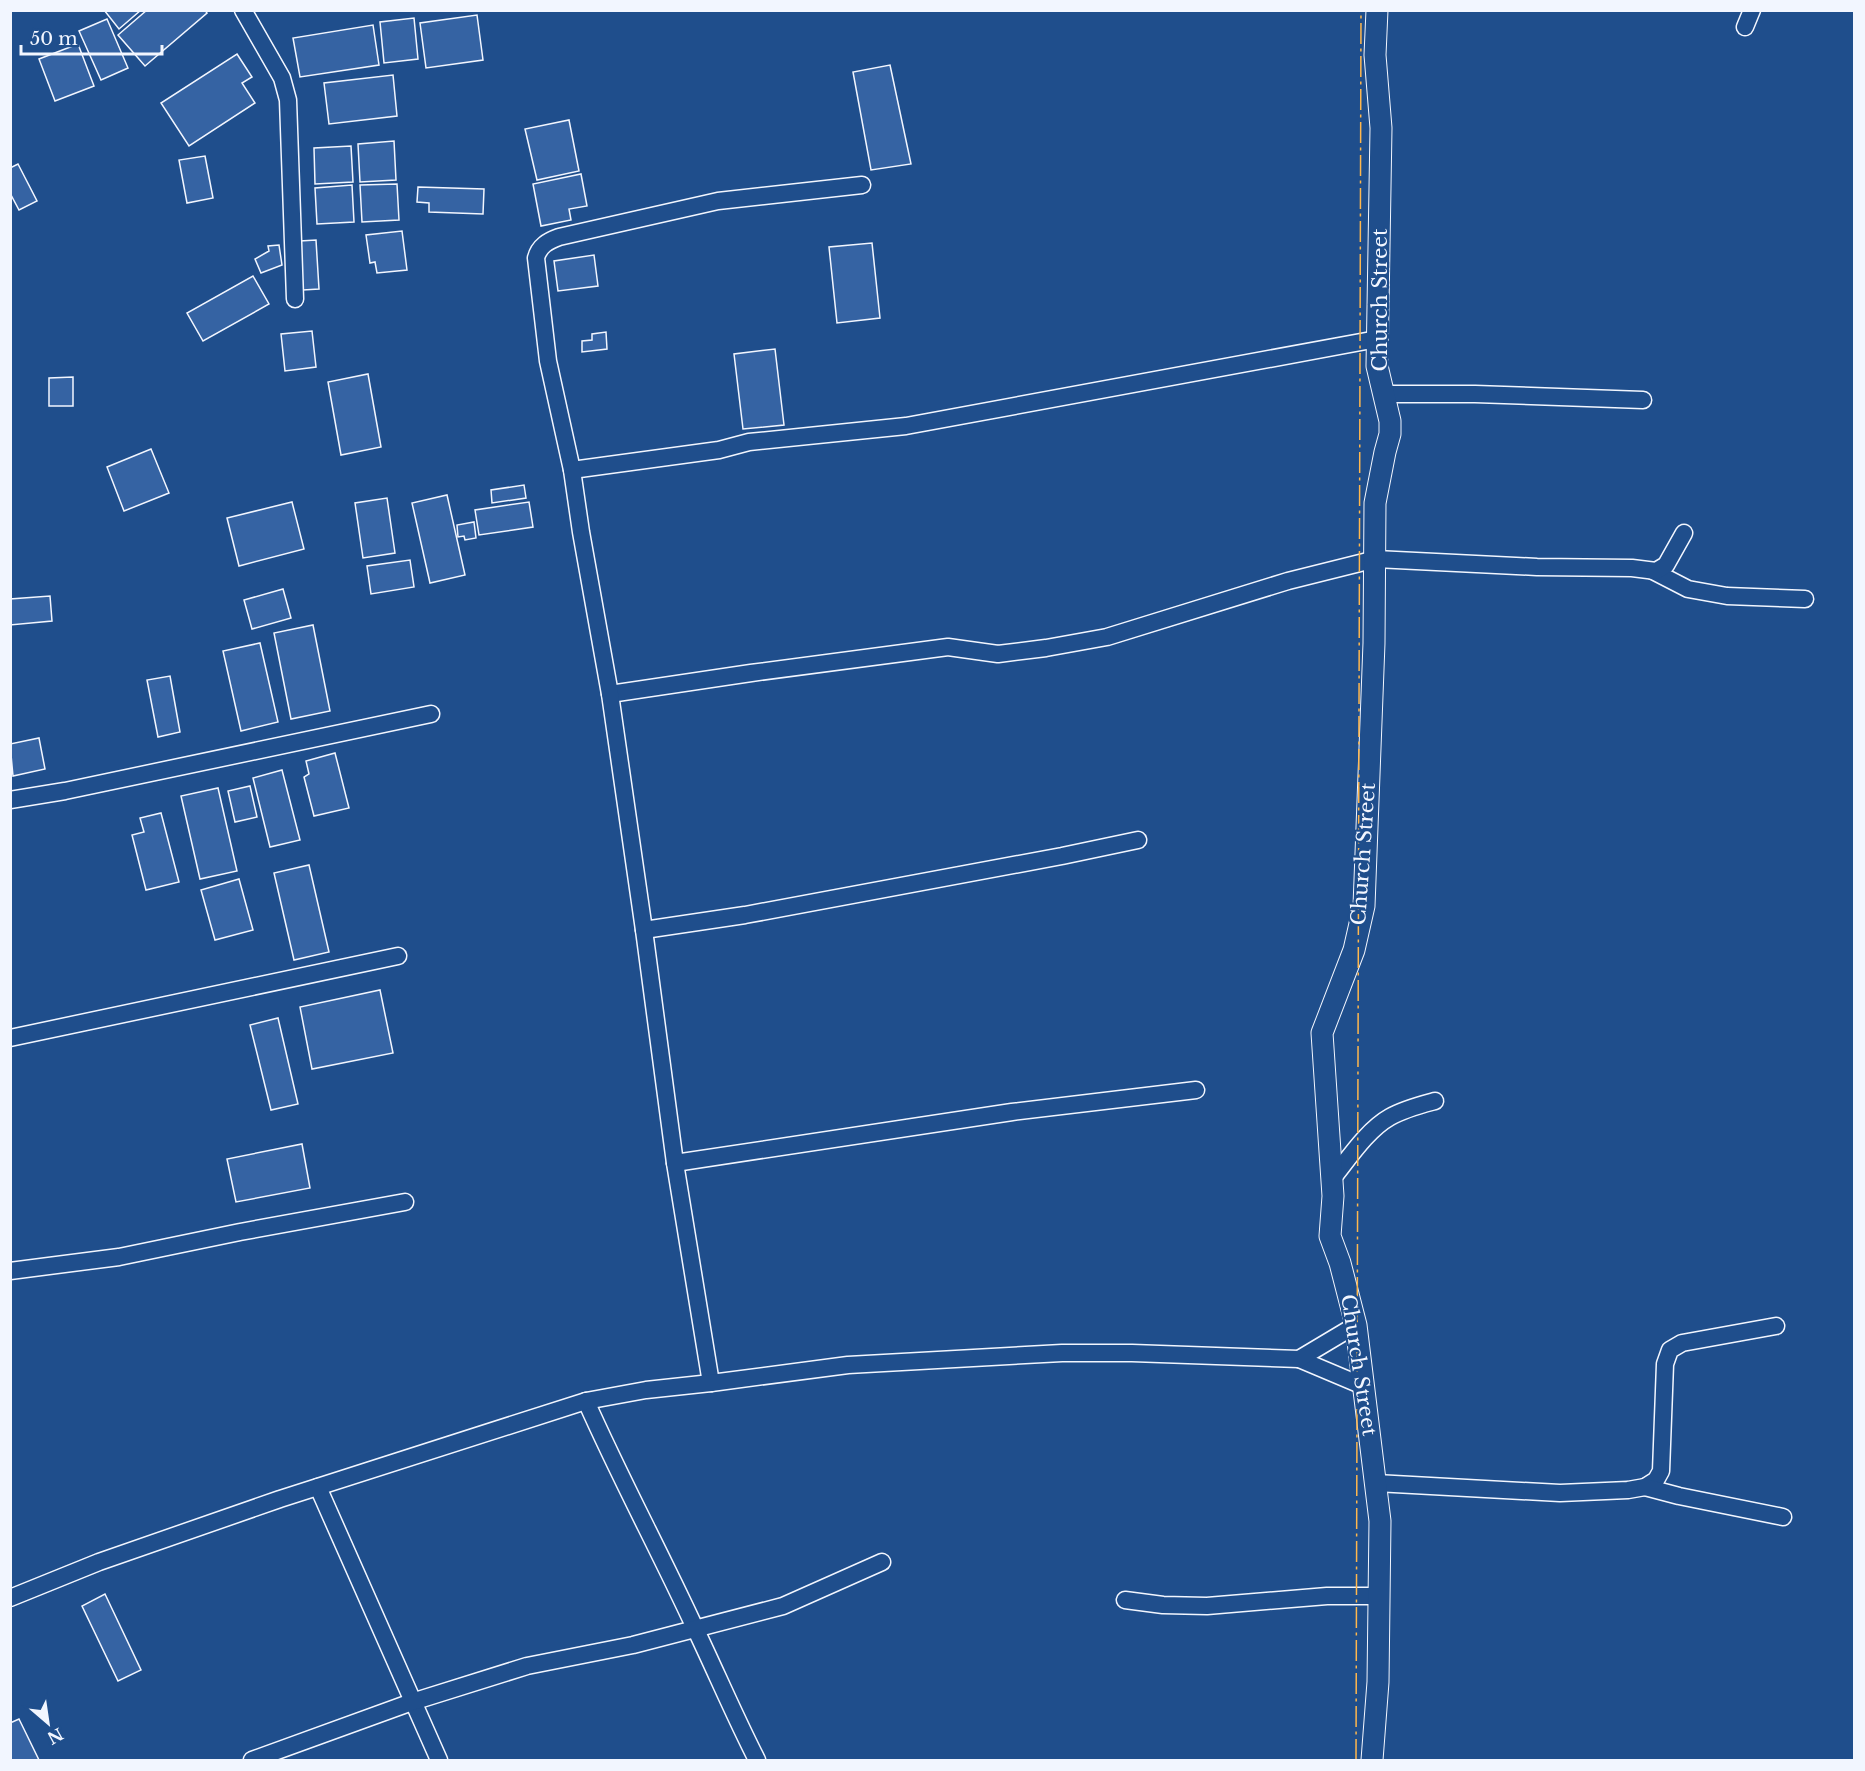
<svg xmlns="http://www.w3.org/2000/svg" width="1865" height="1771" font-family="'Libre Baskerville',serif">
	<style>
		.building { fill: #3563a3; stroke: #f2f6ff; stroke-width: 1.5 }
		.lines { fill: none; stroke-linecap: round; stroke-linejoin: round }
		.minor-casing { stroke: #f2f6ff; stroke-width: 19 }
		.tertiary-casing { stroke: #f2f6ff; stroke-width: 23 }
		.minor { stroke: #1f4e8c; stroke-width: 16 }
		.tertiary { stroke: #1f4e8c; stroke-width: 21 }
		.power { stroke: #ffb74d; stroke-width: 1.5; stroke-dasharray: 21 4.5 3 4.5; stroke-linecap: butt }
		.labels { text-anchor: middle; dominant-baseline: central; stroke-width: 4.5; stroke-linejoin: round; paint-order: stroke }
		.street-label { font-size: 20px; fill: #f2f6ff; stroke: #1f4e8c }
	</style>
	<rect width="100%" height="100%" fill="#1f4e8c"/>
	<g class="building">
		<path d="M 104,10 L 141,10 L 119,29 Z"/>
		<path d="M 147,10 L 205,10 L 207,13 L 145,66 L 118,35 Z"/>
		<path d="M 477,15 L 483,60 L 426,68 L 420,23 Z"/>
		<path d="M 414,18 L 418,59 L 384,63 L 380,22 Z"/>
		<path d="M 107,19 L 128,68 L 101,80 L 79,31 Z"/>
		<path d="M 373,25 L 379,65 L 300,77 L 293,38 Z"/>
		<path d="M 78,44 L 94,86 L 55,101 L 39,59 Z"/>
		<path d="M 237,54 L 252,77 L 242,83 L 255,103 L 189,146 L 161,103 Z"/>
		<path d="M 890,65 L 911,164 L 871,170 L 853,72 Z"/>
		<path d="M 393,75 L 397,116 L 329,124 L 324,83 Z"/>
		<path d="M 569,120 L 579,171 L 537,180 L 525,129 Z"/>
		<path d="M 394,141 L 396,180 L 360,182 L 358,144 Z"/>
		<path d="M 351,146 L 353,182 L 315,184 L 314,148 Z"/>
		<path d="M 205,156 L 213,198 L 187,203 L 179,160 Z"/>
		<path d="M 18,164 L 37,201 L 19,210 L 10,193 L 10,168 Z"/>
		<path d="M 581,174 L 587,206 L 569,209 L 571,220 L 541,226 L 533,184 Z"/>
		<path d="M 397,184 L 399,220 L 362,222 L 360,185 Z"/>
		<path d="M 352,185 L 354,222 L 317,224 L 315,188 Z"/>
		<path d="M 418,187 L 484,189 L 483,214 L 429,212 L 429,203 L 417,202 Z"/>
		<path d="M 402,231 L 407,270 L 377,273 L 375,262 L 370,263 L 366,235 Z"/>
		<path d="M 316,240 L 319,289 L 303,290 L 300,241 Z"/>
		<path d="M 872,243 L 880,318 L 837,323 L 829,247 Z"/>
		<path d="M 279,245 L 282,265 L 261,273 L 255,259 L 269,251 L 268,246 Z"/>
		<path d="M 594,255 L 598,286 L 558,291 L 554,261 Z"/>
		<path d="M 253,276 L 269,304 L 203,341 L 187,313 Z"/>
		<path d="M 312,331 L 316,367 L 285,371 L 281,334 Z"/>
		<path d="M 606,332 L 607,349 L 582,352 L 582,341 L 592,340 L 592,334 Z"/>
		<path d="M 775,349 L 784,425 L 743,429 L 734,354 Z"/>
		<path d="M 368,374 L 381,447 L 341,455 L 328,382 Z"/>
		<path d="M 73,377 L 73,406 L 49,406 L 49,378 Z"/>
		<path d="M 151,449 L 169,493 L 124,511 L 107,467 Z"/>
		<path d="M 524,485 L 526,498 L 492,503 L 491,490 Z"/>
		<path d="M 447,495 L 465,575 L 430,583 L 412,503 Z"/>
		<path d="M 387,498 L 395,553 L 363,558 L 355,503 Z"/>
		<path d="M 292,502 L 304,549 L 239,566 L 227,518 Z"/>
		<path d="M 529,502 L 533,527 L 479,535 L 475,510 Z"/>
		<path d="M 474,522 L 476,538 L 465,540 L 464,536 L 458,537 L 457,525 Z"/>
		<path d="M 410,560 L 414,587 L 371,594 L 367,566 Z"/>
		<path d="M 283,589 L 291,618 L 252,629 L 244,600 Z"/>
		<path d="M 50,596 L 52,621 L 10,625 L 10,599 Z"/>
		<path d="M 313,625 L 330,711 L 291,719 L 274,633 Z"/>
		<path d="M 260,643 L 278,722 L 241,731 L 223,651 Z"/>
		<path d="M 170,676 L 180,732 L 158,737 L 147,680 Z"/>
		<path d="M 39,738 L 45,769 L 13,776 L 10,744 Z"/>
		<path d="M 335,753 L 349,808 L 314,816 L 304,777 L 309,774 L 306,761 Z"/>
		<path d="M 282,770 L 300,840 L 270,847 L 253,778 Z"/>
		<path d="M 250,786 L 257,817 L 235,822 L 228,791 Z"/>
		<path d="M 218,788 L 237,871 L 200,879 L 181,796 Z"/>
		<path d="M 161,813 L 179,882 L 146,890 L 132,835 L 144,832 L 140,818 Z"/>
		<path d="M 309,865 L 329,952 L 294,960 L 274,873 Z"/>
		<path d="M 239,879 L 253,930 L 215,940 L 201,890 Z"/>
		<path d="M 380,990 L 393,1053 L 312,1069 L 300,1007 Z"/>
		<path d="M 278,1018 L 298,1104 L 271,1110 L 250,1025 Z"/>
		<path d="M 302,1144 L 310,1188 L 236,1202 L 227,1159 Z"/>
		<path d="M 105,1594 L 141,1670 L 118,1681 L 82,1606 Z"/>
		<path d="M 19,1719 L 39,1760 L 10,1760 L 10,1723 Z"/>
	</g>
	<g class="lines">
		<g class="minor-casing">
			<g id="minor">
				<path d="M 243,10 L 282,78 L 288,100 L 295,299"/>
				<path d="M 1745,27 L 1752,10"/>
				<path d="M 1383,394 L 1475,394 L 1643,400"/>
				<path d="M 572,470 L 719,450 L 749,442 L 906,426 L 1377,339"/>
				<path d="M 1653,571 L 1688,589 L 1727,596 L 1805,599"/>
				<path d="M 610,694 L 751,673 L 948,647 L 998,654 L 1046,648 L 1107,637 L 1288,581 L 1376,559 L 1537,567 L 1632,568 L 1656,571 L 1666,565 L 1684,533"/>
				<path d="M 10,800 L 65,791 L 431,714"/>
				<path d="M 644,930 L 745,915 L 1062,856 L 1138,840"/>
				<path d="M 10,1038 L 398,956"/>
				<path d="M 675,1163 L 1012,1112 L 1196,1090"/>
				<path d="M 1332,1179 C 1349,1158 1367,1130 1390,1117 C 1404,1109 1420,1105 1435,1101"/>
				<path d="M 10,1271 L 119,1257 L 240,1232 L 405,1202"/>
				<path d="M 1299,1359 L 1363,1386"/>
				<path d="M 711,1383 L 675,1163 L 644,930 L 610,694 L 581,532 L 572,470 L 548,361 L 536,258 C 539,246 548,241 559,237 L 718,201 L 862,185"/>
				<path d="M 586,1401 C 620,1478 660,1552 695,1628 C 716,1672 735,1717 757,1760"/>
				<path d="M 1376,1483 L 1560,1493 L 1628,1490 L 1645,1487 L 1656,1480 L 1661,1471 L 1665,1364 L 1670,1350 L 1682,1343 L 1776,1326"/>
				<path d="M 318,1487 L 439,1760"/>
				<path d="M 1645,1487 L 1679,1496 L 1783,1517"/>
				<path d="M 10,1598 L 99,1562 L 280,1499 L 586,1401 L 646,1390 L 711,1383 L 848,1365 L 1062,1353 L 1132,1353 L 1299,1359 L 1356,1325"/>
				<path d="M 1125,1600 L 1163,1605 L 1207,1606 L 1327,1596 L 1379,1596"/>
				<path d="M 252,1760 L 412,1702 L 527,1666 L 633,1645 L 783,1606 L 882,1562"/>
			</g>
		</g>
		<g class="tertiary-casing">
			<path id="tertiary" d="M 1372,1760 L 1378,1682 L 1380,1521 L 1356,1325 L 1340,1263 L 1330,1236 L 1333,1196 L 1322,1033 L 1354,950 L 1364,906 L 1374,643 L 1375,503 L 1385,452 L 1390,434 L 1390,421 L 1377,366 L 1381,128 L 1375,55 L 1377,10"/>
		</g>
		<use href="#minor" class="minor"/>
		<use href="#tertiary" class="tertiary"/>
		<path class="power" d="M 1356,1760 L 1361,10"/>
	</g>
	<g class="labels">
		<g class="street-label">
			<text transform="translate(1380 300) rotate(-90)">Church Street</text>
			<text transform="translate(1363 854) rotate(-86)">Church Street</text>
			<text transform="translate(1359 1365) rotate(81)">Church Street</text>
		</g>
	</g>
	<rect width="1865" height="1771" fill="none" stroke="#f2f6ff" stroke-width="24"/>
	<g transform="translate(48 1723) rotate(151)" stroke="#1f4e8c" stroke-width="4.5" paint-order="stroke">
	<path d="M0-4.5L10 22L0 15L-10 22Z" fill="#f2f6ff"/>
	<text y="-9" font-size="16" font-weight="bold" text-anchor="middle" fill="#f2f6ff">N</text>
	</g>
	<path d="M21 45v9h141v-9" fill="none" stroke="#f2f6ff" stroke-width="3"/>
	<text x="30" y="45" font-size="18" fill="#f2f6ff" stroke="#1f4e8c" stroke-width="4.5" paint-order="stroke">50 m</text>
</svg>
